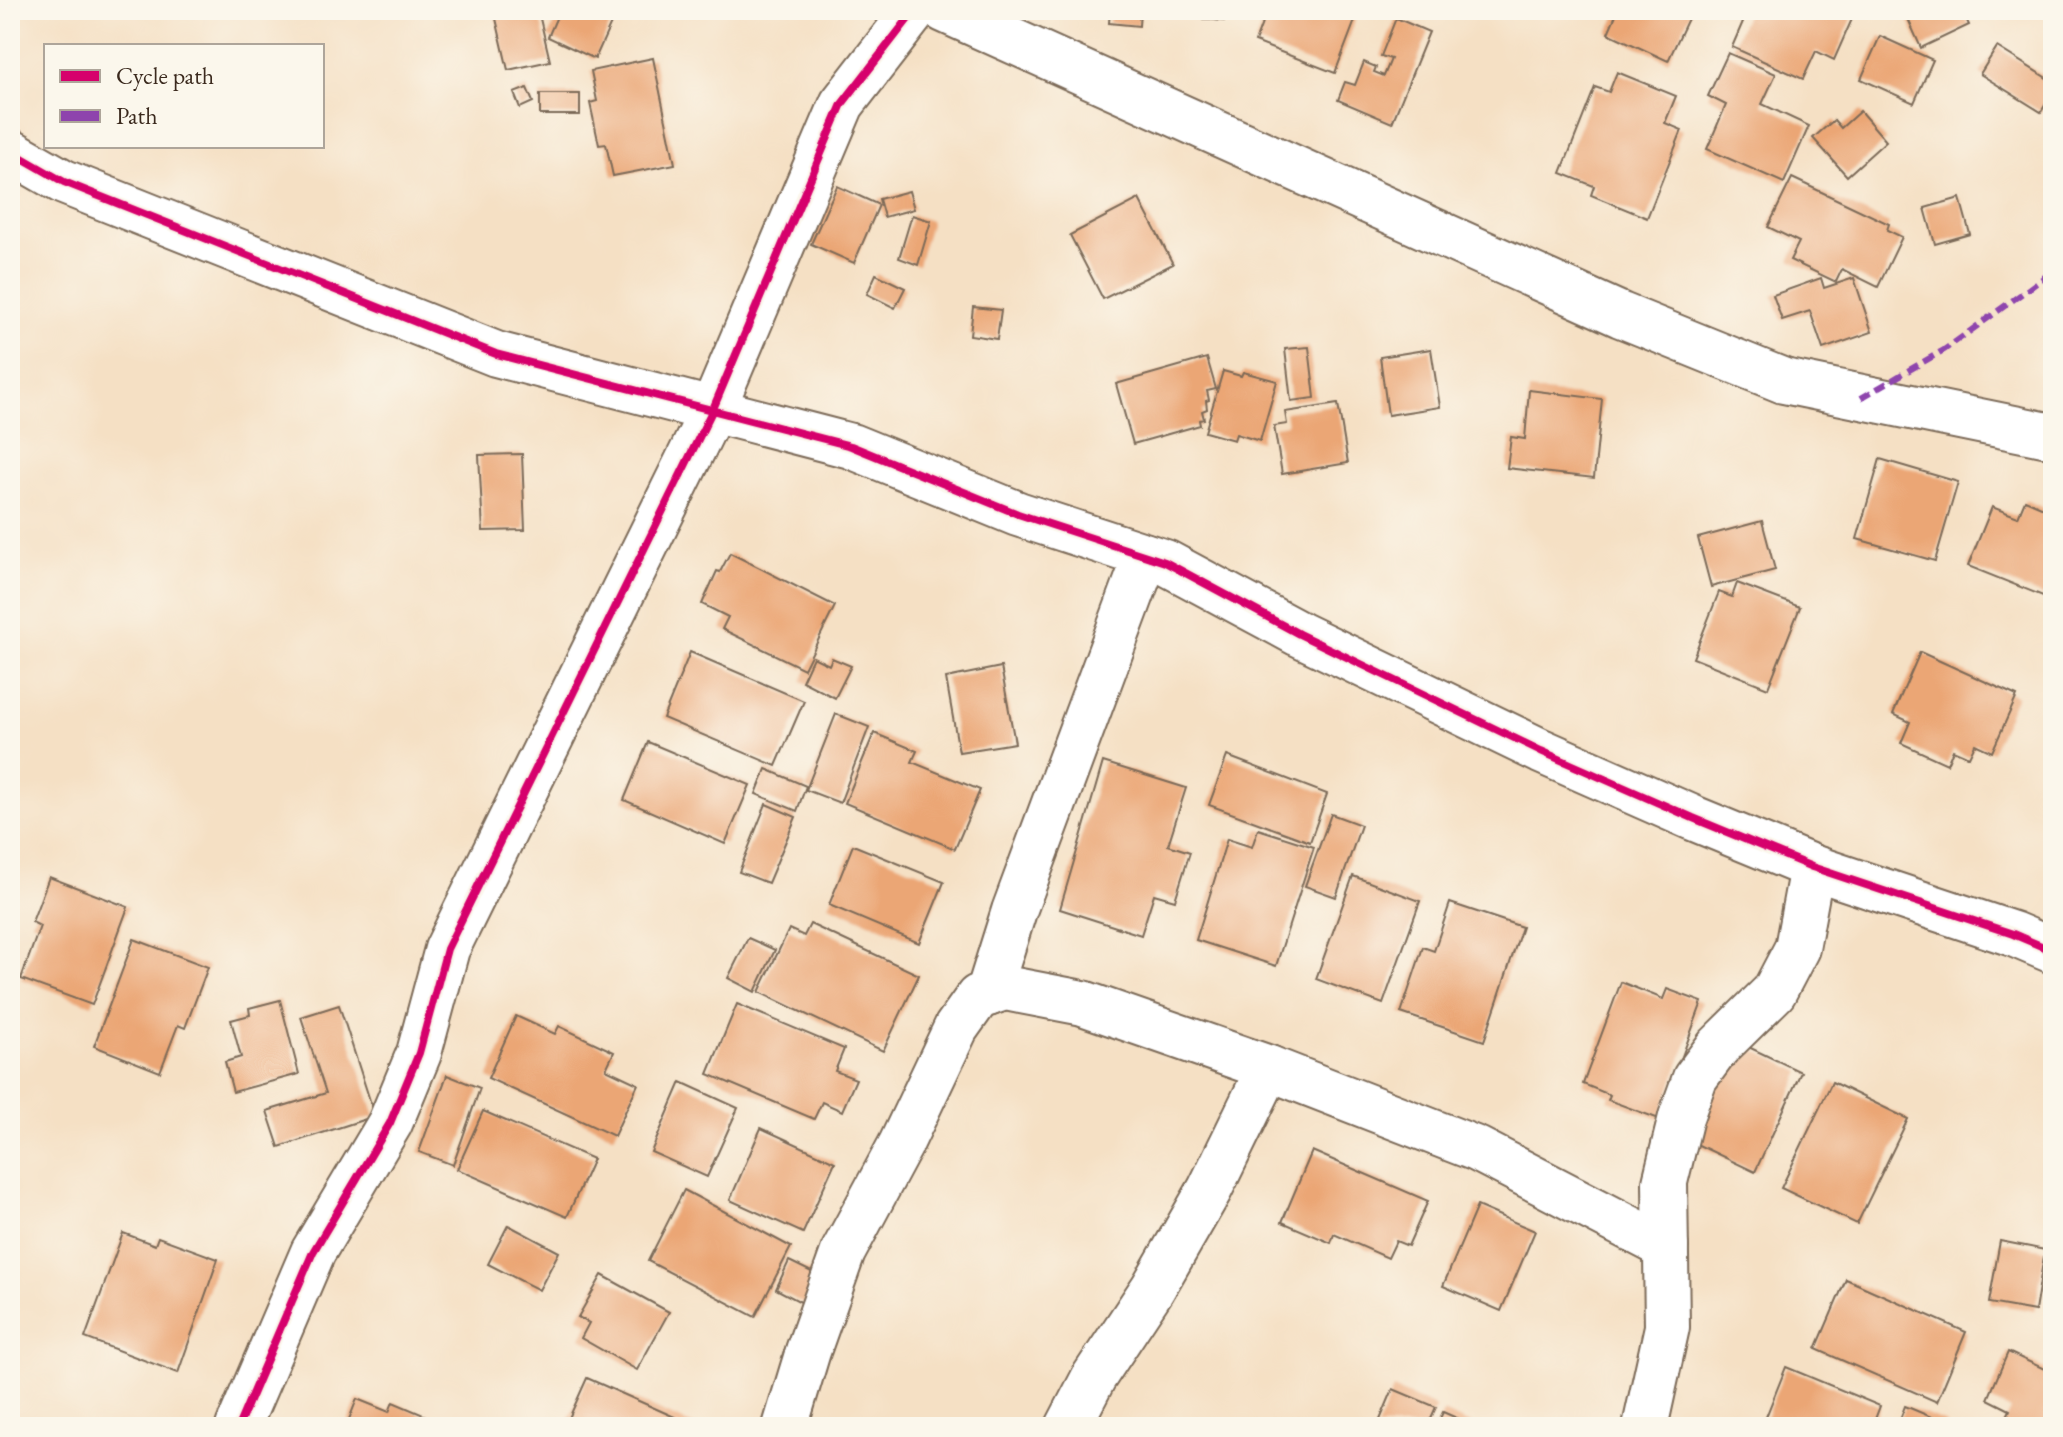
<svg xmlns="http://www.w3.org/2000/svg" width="2063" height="1437" font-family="'EB Garamond',serif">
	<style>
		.building { fill: #eba675 }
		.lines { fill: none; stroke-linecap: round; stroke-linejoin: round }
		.minor-casing { stroke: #7c6a58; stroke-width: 48 }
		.minor { stroke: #fff; stroke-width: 44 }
		.quiet { stroke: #8e44ad; stroke-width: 6; stroke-dasharray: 12 6; stroke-linecap: butt }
		.cycleway-casing { stroke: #fbf7ec; stroke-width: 13 }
		.cycleway { stroke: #d6006c; stroke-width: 8 }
	</style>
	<rect width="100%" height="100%" fill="#fbf7ec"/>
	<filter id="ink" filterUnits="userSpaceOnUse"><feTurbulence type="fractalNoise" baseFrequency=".0125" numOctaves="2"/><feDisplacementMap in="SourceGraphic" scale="16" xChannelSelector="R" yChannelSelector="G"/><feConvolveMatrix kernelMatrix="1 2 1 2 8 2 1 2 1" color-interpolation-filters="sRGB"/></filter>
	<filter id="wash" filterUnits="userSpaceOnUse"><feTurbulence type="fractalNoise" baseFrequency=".006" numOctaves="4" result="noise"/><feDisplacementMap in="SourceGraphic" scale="32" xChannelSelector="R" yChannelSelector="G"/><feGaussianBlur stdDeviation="1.8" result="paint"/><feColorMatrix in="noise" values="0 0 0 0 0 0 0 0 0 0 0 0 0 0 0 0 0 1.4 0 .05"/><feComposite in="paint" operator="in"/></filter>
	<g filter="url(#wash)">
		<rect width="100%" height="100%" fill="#f5e0c4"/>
		<g id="blocks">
			<g class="building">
				<path d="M 494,10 L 538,10 L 550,61 L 508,70 Z"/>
				<path d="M 550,10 L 617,10 L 595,59 L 548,37 L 558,14 Z"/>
				<path d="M 1110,10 L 1140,10 L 1139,26 L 1109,23 Z"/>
				<path d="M 1195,10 L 1225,10 L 1224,21 L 1194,18 Z"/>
				<path d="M 1267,10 L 1359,10 L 1335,73 L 1255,42 Z"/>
				<path d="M 1618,10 L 1692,10 L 1668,61 L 1608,33 Z"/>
				<path d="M 1748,10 L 1856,10 L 1834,60 L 1816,51 L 1803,79 L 1732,47 Z"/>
				<path d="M 1904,10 L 1962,10 L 1969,25 L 1921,48 Z"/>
				<path d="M 1396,18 L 1429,32 L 1392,123 L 1338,100 L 1345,82 L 1355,85 L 1364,62 L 1376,67 L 1374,72 L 1384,76 L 1391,59 L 1381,56 Z"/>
				<path d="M 1880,36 L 1933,60 L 1914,103 L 1861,79 Z"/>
				<path d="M 1997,47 L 2053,82 L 2053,92 L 2041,112 L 1980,74 Z"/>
				<path d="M 1728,53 L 1776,74 L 1762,104 L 1809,126 L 1784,183 L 1707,149 L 1726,105 L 1708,96 Z"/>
				<path d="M 653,58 L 675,164 L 613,176 L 606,144 L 599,145 L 590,103 L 597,101 L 591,71 Z"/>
				<path d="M 1617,72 L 1676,96 L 1665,123 L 1682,130 L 1647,218 L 1591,195 L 1594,186 L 1561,173 L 1595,87 L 1609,92 Z"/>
				<path d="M 527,88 L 533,102 L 520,108 L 514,93 Z"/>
				<rect x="540" y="94" width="40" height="21"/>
				<path d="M 1860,111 L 1886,141 L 1847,176 L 1813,138 L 1834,120 L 1841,128 Z"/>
				<path d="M 1792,178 L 1889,224 L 1887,230 L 1902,237 L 1878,287 L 1842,269 L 1836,282 L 1790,260 L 1799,242 L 1768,227 Z"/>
				<path d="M 837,186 L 879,205 L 854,263 L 811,244 Z"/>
				<path d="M 909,191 L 914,209 L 884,217 L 879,199 Z"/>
				<path d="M 1960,198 L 1970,234 L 1935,244 L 1925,208 Z"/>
				<path d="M 1139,199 L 1173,264 L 1103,299 L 1070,235 Z"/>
				<path d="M 912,215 L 931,221 L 918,265 L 899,258 Z"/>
				<path d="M 876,274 L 905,288 L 895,308 L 867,294 Z"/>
				<path d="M 1821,278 L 1824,288 L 1854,278 L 1872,332 L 1823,349 L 1810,311 L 1782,320 L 1773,295 Z"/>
				<path d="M 973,307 L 1001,310 L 997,339 L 970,335 Z"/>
				<path d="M 1309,347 L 1315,398 L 1291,401 L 1285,349 Z"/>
				<path d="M 1431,349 L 1440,407 L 1388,415 L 1380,357 Z"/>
				<path d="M 1207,358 L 1216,389 L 1207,391 L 1209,400 L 1206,401 L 1207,409 L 1202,411 L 1204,419 L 1199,420 L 1200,425 L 1133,444 L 1116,384 Z"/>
				<path d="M 1223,371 L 1241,376 L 1243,372 L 1277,381 L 1260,441 L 1236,434 L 1234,440 L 1205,432 Z"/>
				<path d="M 1529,390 L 1602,399 L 1594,478 L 1507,468 L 1511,437 L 1525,439 Z"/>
				<path d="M 1338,404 L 1348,463 L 1282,474 L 1274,426 L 1287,424 L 1285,412 Z"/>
				<path d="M 522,454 L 525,530 L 483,531 L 479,455 Z"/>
				<path d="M 1880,459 L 1958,482 L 1935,561 L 1857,539 Z"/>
				<path d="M 2025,500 L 2053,512 L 2053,600 L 1968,566 L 1992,507 L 2018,517 Z"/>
				<path d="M 1762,521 L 1775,570 L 1711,587 L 1698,538 Z"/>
				<path d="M 730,553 L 835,606 L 804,669 L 722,629 L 728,617 L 702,604 L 717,571 L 720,572 Z"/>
				<path d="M 1737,583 L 1800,607 L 1768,688 L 1693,658 L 1719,592 L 1732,597 Z"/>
				<path d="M 690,652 L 804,701 L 776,766 L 663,718 Z"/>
				<path d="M 1920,652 L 2017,696 L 1992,752 L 1975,744 L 1969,757 L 1953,750 L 1947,764 L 1901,743 L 1910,722 L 1893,714 Z"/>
				<path d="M 813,657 L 829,665 L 832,658 L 851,666 L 835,698 L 802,681 Z"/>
				<path d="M 1001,667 L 1015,743 L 959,752 L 946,678 Z"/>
				<path d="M 836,714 L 869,727 L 840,803 L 806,790 Z"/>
				<path d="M 874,733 L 917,751 L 912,762 L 980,790 L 955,849 L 845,803 Z"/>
				<path d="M 648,742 L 750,785 L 725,844 L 624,800 Z"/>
				<path d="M 1227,756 L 1327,794 L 1310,842 L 1209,805 Z"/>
				<path d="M 1103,762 L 1186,788 L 1168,845 L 1190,852 L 1175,900 L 1154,894 L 1141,935 L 1060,909 Z"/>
				<path d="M 766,769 L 806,786 L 797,811 L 756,794 Z"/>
				<path d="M 766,804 L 796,817 L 768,883 L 739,872 Z"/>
				<path d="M 1331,814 L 1361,825 L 1336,897 L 1305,886 Z"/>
				<path d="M 1258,829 L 1314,847 L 1276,966 L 1196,940 L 1227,839 L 1252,847 Z"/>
				<path d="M 853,845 L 944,882 L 919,943 L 829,905 Z"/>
				<path d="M 1353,876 L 1420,901 L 1383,1004 L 1316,979 Z"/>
				<path d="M 49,877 L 128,907 L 92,1005 L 21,979 L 40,926 L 32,922 Z"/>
				<path d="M 1450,903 L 1522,927 L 1484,1041 L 1401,1013 L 1423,947 L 1434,951 Z"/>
				<path d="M 810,924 L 919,975 L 883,1051 L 759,992 L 789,929 L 804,936 Z"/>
				<path d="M 748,938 L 775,950 L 755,992 L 728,978 Z"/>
				<path d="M 134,939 L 208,967 L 185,1028 L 178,1025 L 160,1072 L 94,1046 Z"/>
				<path d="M 1621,982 L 1663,999 L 1667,989 L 1702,1002 L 1659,1119 L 1608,1100 L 1610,1095 L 1583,1084 Z"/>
				<path d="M 280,1000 L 299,1074 L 233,1092 L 225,1062 L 241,1057 L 231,1020 L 250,1015 L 249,1008 Z"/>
				<path d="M 737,1004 L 844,1049 L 835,1071 L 856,1079 L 842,1111 L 822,1102 L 814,1119 L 708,1074 Z"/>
				<path d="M 339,1005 L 375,1116 L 279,1147 L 267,1111 L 326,1093 L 301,1017 Z"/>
				<path d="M 516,1016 L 555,1034 L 559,1026 L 614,1052 L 606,1069 L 638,1084 L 614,1136 L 488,1078 Z"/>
				<path d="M 1736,1041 L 1801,1072 L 1755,1172 L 1690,1141 Z"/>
				<path d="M 447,1075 L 480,1088 L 453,1165 L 419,1152 Z"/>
				<path d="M 681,1082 L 738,1108 L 707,1177 L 651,1152 Z"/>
				<path d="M 1832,1082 L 1908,1119 L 1857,1224 L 1781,1188 Z"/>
				<path d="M 483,1111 L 593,1159 L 567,1217 L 457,1169 Z"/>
				<path d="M 761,1128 L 835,1162 L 803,1233 L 730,1200 Z"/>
				<path d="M 1312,1151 L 1428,1201 L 1408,1246 L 1396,1241 L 1388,1258 L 1334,1234 L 1331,1243 L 1282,1222 Z"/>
				<path d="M 684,1190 L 791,1247 L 755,1317 L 648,1261 Z"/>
				<path d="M 1477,1206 L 1535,1231 L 1501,1311 L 1443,1286 Z"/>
				<path d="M 508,1225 L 559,1252 L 539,1290 L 488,1264 Z"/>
				<path d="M 123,1233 L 155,1245 L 158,1237 L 218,1259 L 178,1373 L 85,1338 Z"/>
				<path d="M 2000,1241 L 2045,1250 L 2035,1311 L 1989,1303 Z"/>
				<path d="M 789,1261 L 824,1278 L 810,1307 L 776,1289 Z"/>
				<path d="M 602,1275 L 669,1312 L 637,1370 L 581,1338 L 589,1323 L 578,1317 Z"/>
				<path d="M 1846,1279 L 1966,1332 L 1937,1402 L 1816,1349 Z"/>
				<path d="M 2008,1352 L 2053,1373 L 2053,1427 L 2002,1427 L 2010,1410 L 1988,1399 Z"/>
				<path d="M 1786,1367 L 1880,1406 L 1872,1427 L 1762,1427 Z"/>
				<path d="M 587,1378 L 697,1427 L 565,1427 Z"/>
				<path d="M 1393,1389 L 1436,1407 L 1427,1427 L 1377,1427 Z"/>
				<path d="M 357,1399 L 389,1412 L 393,1402 L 433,1419 L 430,1427 L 346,1427 Z"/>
				<path d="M 1905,1406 L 1946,1423 L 1945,1427 L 1897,1427 Z"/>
				<path d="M 1443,1412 L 1477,1427 L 1436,1427 Z"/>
			</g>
		</g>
	</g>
	<g filter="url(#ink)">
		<use href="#blocks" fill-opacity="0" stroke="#7c6a58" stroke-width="2"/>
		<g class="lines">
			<g class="minor-casing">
				<g id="minor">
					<path d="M 944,10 L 1621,315 L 1784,381 L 2053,436"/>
					<path d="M 10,151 L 64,182 L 496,354 L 851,446 L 1018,514 L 1165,562 L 1299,634 L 1541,751 L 1693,818 L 1812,867 L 2013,934 L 2053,951"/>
					<path d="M 988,994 L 1014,911 L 1146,556"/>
					<path d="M 238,1427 L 313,1252 L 390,1123 L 419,1053 L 447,949 L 713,409 L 842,104 L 915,10"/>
					<path d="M 785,1427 L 808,1351 L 843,1252 L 901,1144 L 956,1028 L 978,997 L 1005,988 L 1083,1003 L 1269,1068 L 1477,1149 L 1666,1247"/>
					<path d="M 1068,1427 L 1094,1377 L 1153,1288 L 1210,1189 L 1269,1068"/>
					<path d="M 1645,1427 L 1667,1327 L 1665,1182 L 1681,1117 L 1695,1078 L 1718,1047 L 1774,992 L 1797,948 L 1812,867"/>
				</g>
			</g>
			<use href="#minor" class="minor"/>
			<path class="quiet" d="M 1861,398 L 1944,350 L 2053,271"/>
			<g class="cycleway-casing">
				<g id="cycleway">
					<path d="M 10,151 L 64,182 L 496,354 L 851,446 L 1018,514 L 1165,562 L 1299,634 L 1541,751 L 1693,818 L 1812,867 L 2013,934 L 2053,951"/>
					<path d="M 238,1427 L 313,1252 L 390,1123 L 419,1053 L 447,949 L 713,409 L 842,104 L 915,10"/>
				</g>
			</g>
			<use href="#cycleway" class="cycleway"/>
		</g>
	</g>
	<rect width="2063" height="1437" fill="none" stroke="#fbf7ec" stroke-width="40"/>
	<rect x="44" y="44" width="280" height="104" fill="#fbf7ec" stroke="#aea59a" stroke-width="2"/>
	<rect x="60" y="70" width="40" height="12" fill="#d6006c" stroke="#aea59a" stroke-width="2"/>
	<text x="116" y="84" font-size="24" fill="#3b2a1e">Cycle path</text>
	<rect x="60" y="110" width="40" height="12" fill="#8e44ad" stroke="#aea59a" stroke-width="2"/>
	<text x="116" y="124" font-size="24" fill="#3b2a1e">Path</text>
</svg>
